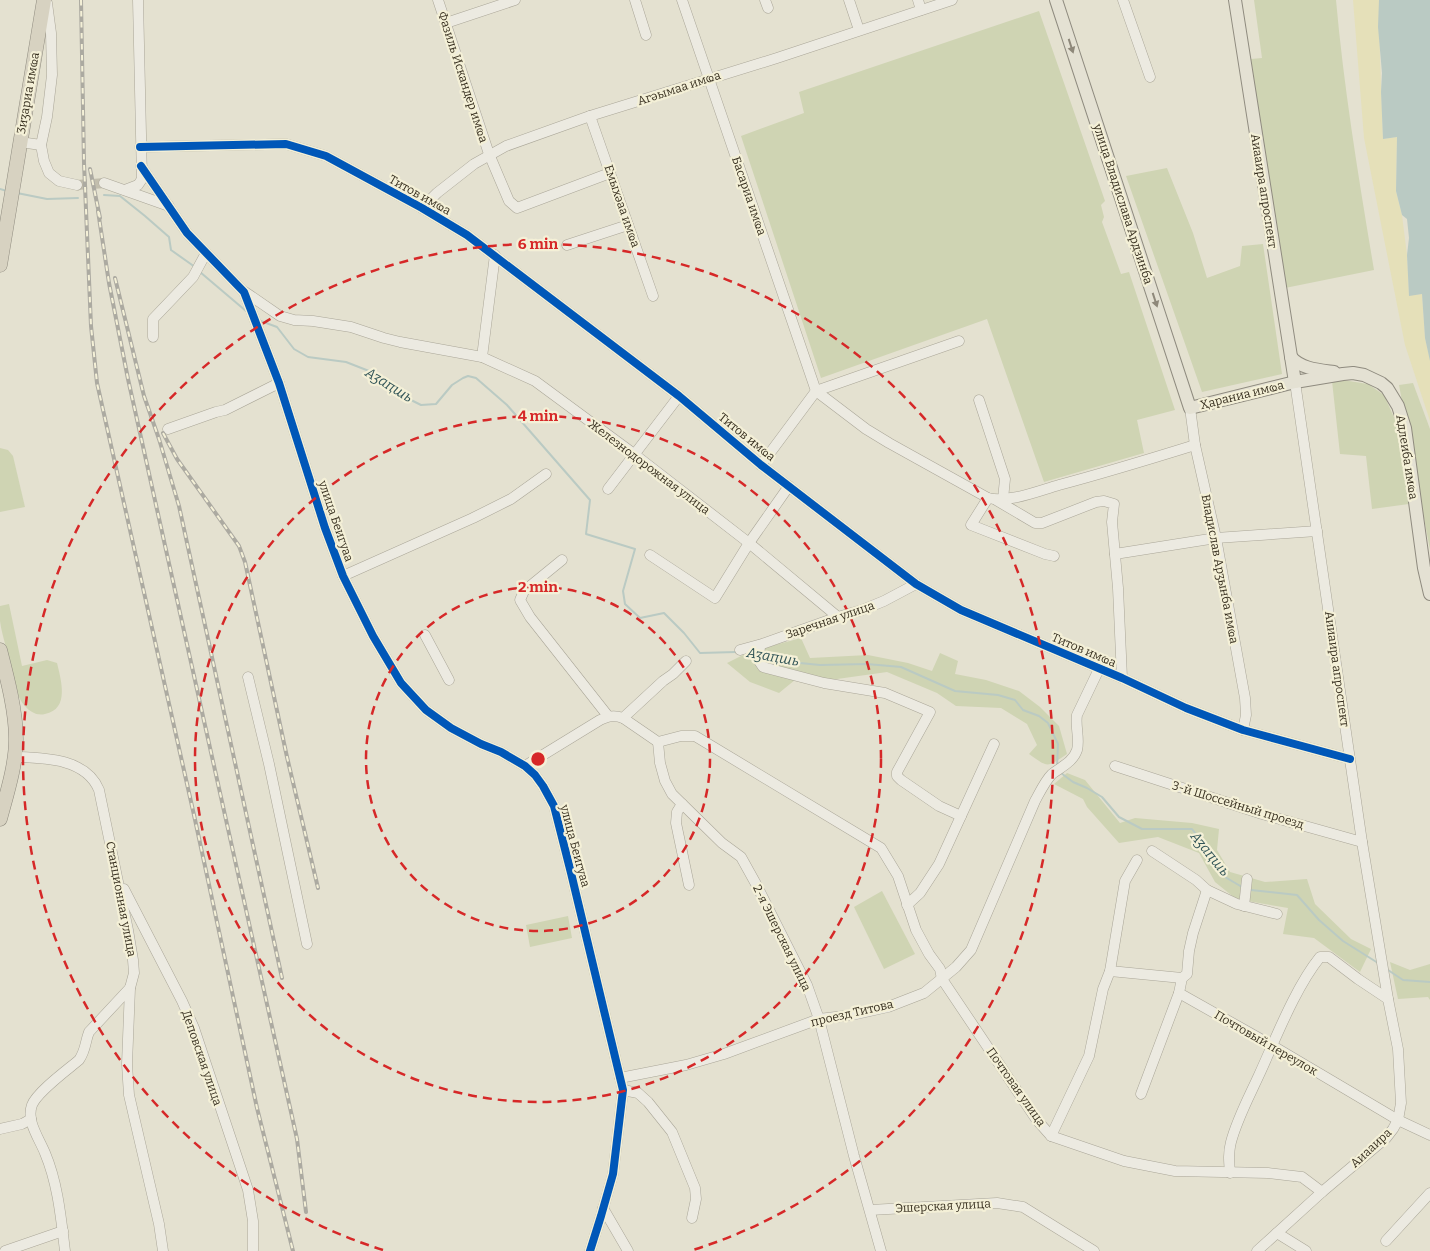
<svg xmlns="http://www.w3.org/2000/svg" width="1430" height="1251" font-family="Bitter,serif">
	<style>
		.green { fill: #cfd4b3 }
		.sand { fill: #e5e0b9 }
		.water { fill: #bacac3 }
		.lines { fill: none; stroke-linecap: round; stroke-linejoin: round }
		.stream { stroke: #bacac3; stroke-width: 2 }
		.minor-tunnel { stroke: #c2bead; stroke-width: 10; stroke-dasharray: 10 5; stroke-linecap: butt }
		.minor-casing { stroke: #aaa698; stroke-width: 11 }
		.major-casing { stroke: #8f8b7f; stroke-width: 14 }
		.highway-casing { stroke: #8f8b7f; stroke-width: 15 }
		.minor { stroke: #eceae1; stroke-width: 10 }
		.major { stroke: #e4e1d3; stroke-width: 12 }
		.highway { stroke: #d7d2c1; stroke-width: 14 }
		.rail-casing { stroke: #acaaa1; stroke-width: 4 }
		.rail { stroke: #f4f0d7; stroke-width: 2; stroke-dasharray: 5.5; stroke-linecap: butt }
		.cycleway-casing { stroke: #f4f0d7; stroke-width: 11 }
		.cycleway { stroke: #0057b8; stroke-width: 8 }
		.oneway { fill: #8e887a }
		.ring { fill: none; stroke: #d62828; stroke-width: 2.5; stroke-dasharray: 9 6 }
		.labels { text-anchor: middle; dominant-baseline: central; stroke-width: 4.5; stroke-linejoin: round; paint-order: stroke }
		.street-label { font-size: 12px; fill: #383020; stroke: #f4f0d7 }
		.water-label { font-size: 14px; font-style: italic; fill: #315457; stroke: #f4f0d7 }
		.centre { fill: #d62828; stroke: #f4f0d7; stroke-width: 2.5 }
		.ring-label { font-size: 15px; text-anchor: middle; font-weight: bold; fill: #d62828; stroke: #f4f0d7; stroke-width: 4.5; stroke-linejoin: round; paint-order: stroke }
	</style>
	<rect width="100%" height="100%" fill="#e4e1d0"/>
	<g class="green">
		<path d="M 1254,0 L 1336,0 C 1344,90 1359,180 1374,270 L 1285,288 L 1251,59 L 1262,58 Z"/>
		<path d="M 1039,11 L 1105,201 L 1101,205 L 1104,217 L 1102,222 L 1121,274 L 1129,272 L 1175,410 L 1137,420 L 1144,453 L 1044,482 L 987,319 L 821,378 L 741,136 L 804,113 L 799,92 Z"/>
		<path d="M 1167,168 L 1193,233 L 1207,278 L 1240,266 L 1242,246 L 1263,244 L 1282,374 L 1202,392 L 1126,176 Z"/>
		<path d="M 1343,380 L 1368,384 L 1384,395 L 1397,424 L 1409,504 L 1372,509 L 1366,456 L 1340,454 L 1332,381 Z"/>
		<path d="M 1413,383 L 1430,429 L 1430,550 L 1399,385 Z"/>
		<path d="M 0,448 L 8,450 L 13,456 L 25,507 L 0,512 Z"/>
		<path d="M 9,604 L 22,666 L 47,660 L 57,663 C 61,680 70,709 45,714 C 37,716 30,712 25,706 C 13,693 10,664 6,648 C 4,639 1,630 0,621 C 0,616 0,611 0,606 Z"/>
		<path d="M 801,638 L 810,658 L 868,655 L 908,663 L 932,671 L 940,653 L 958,661 L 955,674 L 986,680 L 1019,691 L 1040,707 L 1059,726 L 1067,754 C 1046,768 1049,768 1029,754 L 1037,745 L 1027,724 L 1001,708 L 956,706 L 937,693 L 887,672 L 830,680 L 801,675 L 779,693 L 750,682 L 727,663 L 749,652 Z"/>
		<path d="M 1067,773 L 1085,780 L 1120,823 L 1135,818 L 1192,823 L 1219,829 L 1217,850 L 1230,872 L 1265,882 L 1307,879 L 1315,904 L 1351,939 L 1371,949 L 1360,972 L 1314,938 L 1283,934 L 1288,908 L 1236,899 L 1215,882 L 1199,853 L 1158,837 L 1119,843 L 1087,807 L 1083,799 L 1054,784 Z"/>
		<path d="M 882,891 L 915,954 L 884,969 L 854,907 Z"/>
		<path d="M 568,916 L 572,938 L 530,947 L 526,925 Z"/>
		<path d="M 1390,962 L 1410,970 L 1430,964 L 1430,1000 L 1428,997 L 1398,999 Z"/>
	</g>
	<path class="sand" d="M 1353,0 L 1379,0 L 1380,58 L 1383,139 L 1397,137 L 1396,191 L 1402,215 L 1407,255 L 1409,295 L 1422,294 L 1425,338 L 1430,360 L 1430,421 L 1405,345 L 1364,138 Z"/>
	<path class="water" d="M 1379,0 L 1430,0 L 1430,361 L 1425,338 L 1422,294 L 1409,296 L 1407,255 L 1409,238 L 1407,219 L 1402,215 L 1396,191 L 1397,137 L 1383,139 L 1381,92 L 1382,73 L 1378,27 Z"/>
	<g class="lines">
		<g class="stream">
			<path d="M 0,189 L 7,191"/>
			<path d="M 17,193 L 47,199 L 78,198"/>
			<path d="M 104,195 L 120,196 L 145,216 L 169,237 L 171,250 L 195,267"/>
			<path d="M 200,272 L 246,311"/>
			<path d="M 258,320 L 277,327 L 294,349 L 308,357 L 346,362 L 369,371 L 405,397 L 421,405 L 436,404 L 452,385 L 463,378 L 468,376 L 476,378 L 507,405 L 590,500 L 586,534 L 635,549 L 623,591 L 625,604 L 640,618 L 664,613 L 684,633 L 700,653 L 736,652"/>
			<path d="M 763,654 L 775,656 L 800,663 L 820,665 L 867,664 L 901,667 L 955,691 L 998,695 L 1015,700 L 1023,710 L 1039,716 L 1048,723 L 1058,744 L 1057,767"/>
			<path d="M 1061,773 L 1073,782 L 1087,788 L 1102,797 L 1119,817 L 1142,829 L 1192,829 L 1216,860 L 1225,877 L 1242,887"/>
			<path d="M 1251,890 L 1297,895 L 1319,920 L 1343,941 L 1378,963"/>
			<path d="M 1388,970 L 1403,980 L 1430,982"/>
		</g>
		<path class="minor-tunnel" d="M 77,185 L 104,183"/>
		<g class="minor-casing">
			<g id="minor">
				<path d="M 438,0 L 489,154 L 509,201 L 517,208 L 610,173"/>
				<path d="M 635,0 L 646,35"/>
				<path d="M 682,0 L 816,391"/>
				<path d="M 765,0 L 768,8"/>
				<path d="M 849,0 L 859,30"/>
				<path d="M 918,0 L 921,10"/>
				<path d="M 1123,0 L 1150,77"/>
				<path d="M 47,3 L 51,33 L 52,75 L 47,117 L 41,145 L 44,161 L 49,173 L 59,181 L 77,185"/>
				<path d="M 446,23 L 515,0"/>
				<path d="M 590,116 L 653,296"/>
				<path d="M 20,142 L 41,145"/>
				<path d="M 140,147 L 286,144 L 326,156 L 422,208 L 467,235 L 679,396 L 761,465 L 916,584 L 961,610 L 1122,678 L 1186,708 L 1243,730 L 1350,759"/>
				<path d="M 141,166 L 187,233 L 244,292 L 279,383 L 325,528 L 343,576 L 373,636 L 401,683 L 426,710 L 451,728 L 481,744 L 501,752 L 525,766 L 535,775 L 543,786 L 554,806 L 571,873 L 623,1090 L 613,1174 L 601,1216 L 590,1251"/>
				<path d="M 104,183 L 169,206"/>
				<path d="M 125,190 L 138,185 L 142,179 L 138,0"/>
				<path d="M 422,208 L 437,193 L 474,164 L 506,146 L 590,116 L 777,58 L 952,0"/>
				<path d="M 567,245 L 628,225"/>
				<path d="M 245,292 L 280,316 L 294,320 L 313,321 L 351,327 L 384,338 L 400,342 L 482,357 L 535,381 L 634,454 L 749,543 L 838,617"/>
				<path d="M 153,337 L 153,319 L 193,277 L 206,253"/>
				<path d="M 482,357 L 495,255"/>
				<path d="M 816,391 L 866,429 L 889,443 L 988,498 C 1009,503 1038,491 1059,485 C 1104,473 1150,459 1195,445"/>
				<path d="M 979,400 L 1005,479 L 1003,499"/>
				<path d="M 1190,408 L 1195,445 L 1216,538 L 1245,698 L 1246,715 L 1243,730"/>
				<path d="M 168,429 L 216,412 L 225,410 L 279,383"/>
				<path d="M 761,465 L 816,391 L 959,341"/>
				<path d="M 608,489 L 679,396"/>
				<path d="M 988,498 L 971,525 L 1045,554 L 1054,556"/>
				<path d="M 996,500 L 1035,523 L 1042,523 L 1096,502 L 1104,501 L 1114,504 L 1112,522 L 1118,588 L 1122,678"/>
				<path d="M 1115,554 L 1216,538 L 1317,531"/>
				<path d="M 650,555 L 715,598 L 749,543 L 789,486"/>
				<path d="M 562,560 L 524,591 L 520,600 L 530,617 L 608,716"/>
				<path d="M 343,576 L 473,518 L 511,499 L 546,474"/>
				<path d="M 425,635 L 449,680"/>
				<path d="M 760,645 L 759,661 L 763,667 L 824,683 L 885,693 L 930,712 L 897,772 L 897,776 L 901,780 L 939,806 L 961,816"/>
				<path d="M 740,650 L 762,644 L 838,617 L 862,610 L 884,601 L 916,584"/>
				<path d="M 248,677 L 269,764 L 307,944"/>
				<path d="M 623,718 L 658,742 L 681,736 L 695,736 L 881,848 L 898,876 L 916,930 L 929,954 L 940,969 L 942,979 L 1036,1119 L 1051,1136 L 1124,1161 L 1175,1171 L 1268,1173 L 1302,1177 L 1322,1192"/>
				<path d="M 658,742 L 660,763 L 665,781 L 672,794 L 722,843 L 741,857 L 756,884 L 807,985 L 819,1019 L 854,1156 L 881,1251"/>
				<path d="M 15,757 C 44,758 86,758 99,790 L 128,930 L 133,960 L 134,973 L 130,988 L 127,1064 L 129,1095 L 159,1224 L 163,1251"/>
				<path d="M 525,766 L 600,720 C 609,716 614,715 623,718 L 663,681 L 673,674 L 686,661"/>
				<path d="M 1115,766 L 1262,814 L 1362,842"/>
				<path d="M 682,804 L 677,812 L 676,823 L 689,885"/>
				<path d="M 1152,851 L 1196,880 L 1207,890 L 1237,904 L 1277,914"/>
				<path d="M 124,889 L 182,1001 L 194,1028 L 248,1190 L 253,1221 L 253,1250"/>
				<path d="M 907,905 L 920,893 L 939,864 L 994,744"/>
				<path d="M 1244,906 L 1247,879"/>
				<path d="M 1110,971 L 1182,978 L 1179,993 L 1273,1046 L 1398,1120 L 1430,1135"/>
				<path d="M 1182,978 L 1187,974 L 1189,951 L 1193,933 L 1207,890"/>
				<path d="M 620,1078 L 686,1065 L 724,1054 L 819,1019 L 852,1015 L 888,1007 L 924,993 L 956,967 L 971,950 L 1035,801 C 1040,792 1045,781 1052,774 C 1061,767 1073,762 1077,750 C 1080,739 1075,726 1077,715 L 1099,669"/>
				<path d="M 623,1090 L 638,1093 L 648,1102 L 672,1132 L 695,1188 L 696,1199 L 692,1218"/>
				<path d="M 1141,1094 L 1179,993"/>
				<path d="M 0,1129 L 22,1124 L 31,1119"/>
				<path d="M 1051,1136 L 1089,1056 L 1103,989 L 1110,971 L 1125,881 L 1137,860"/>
				<path d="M 1230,1173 C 1229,1162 1228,1153 1231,1142 C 1237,1119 1249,1097 1259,1075 C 1276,1038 1295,988 1320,957 L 1329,957 L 1358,979 L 1388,999"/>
				<path d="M 603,1208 L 628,1251"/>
				<path d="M 870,1210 L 997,1203 L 1023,1207 L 1094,1251"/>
				<path d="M 1277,1233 L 1306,1251"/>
				<path d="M 1386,1241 L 1430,1193"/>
				<path d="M 5,1251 L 63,1231"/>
				<path d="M 65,1251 C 61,1218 58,1184 45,1153 C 39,1138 26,1121 32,1105 C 37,1092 67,1070 79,1060 C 86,1050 85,1042 89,1032 L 130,988"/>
				<path d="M 1257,1251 L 1322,1192 L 1386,1138 L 1393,1129 L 1398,1120 L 1401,1103 L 1398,1049 L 1388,999 L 1362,842 L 1295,382"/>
			</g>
		</g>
		<g class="major-casing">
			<g id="major">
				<path d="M 1056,0 L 1190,408 L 1295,382 L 1343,374 L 1353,373 L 1364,375 L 1381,383 L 1387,388 L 1398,406 L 1405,428 L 1424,568 L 1430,594"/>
				<path d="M 1235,0 L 1295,382"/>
				<path d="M 1291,357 C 1301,369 1319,370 1334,372"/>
			</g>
		</g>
		<g class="highway-casing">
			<g id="highway">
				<path d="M 0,265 L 44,0"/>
				<path d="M 0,650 C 7,677 16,711 16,739 C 16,765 7,793 0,819"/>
			</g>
		</g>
		<use href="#minor" class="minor"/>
		<use href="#major" class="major"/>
		<use href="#highway" class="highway"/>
		<g class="rail-casing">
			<g id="rail">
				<path d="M 81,0 L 84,163 L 91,326 L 97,383 L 194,815 L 257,1108 L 293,1251"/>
				<path d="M 90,169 L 100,218"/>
				<path d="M 98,211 L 109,283 L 128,379 L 297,1139 L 306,1212"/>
				<path d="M 115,278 L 144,396 L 159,439 L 179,506 L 282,978"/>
				<path d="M 163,433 L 177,459 L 239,546 L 245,562 L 287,757 L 318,888"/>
			</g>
		</g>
		<use href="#rail" class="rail"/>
		<g class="cycleway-casing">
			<g id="cycleway">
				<path d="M 140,147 L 286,144 L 326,156 L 422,208 L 467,235 L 679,396 L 761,465 L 916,584 L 961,610 L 1122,678 L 1186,708 L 1243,730 L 1350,759"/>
				<path d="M 141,166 L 187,233 L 244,292 L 279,383 L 325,528 L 343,576 L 373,636 L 401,683 L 426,710 L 451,728 L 481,744 L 501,752 L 525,766 L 535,775 L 543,786 L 554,806 L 571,873 L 623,1090 L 613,1174 L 601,1216 L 590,1251"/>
			</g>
		</g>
		<use href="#cycleway" class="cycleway"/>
	</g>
	<defs><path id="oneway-solid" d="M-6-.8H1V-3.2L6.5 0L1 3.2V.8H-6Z" transform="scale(1.25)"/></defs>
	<g class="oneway">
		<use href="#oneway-solid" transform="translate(1071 46) rotate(72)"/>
		<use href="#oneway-solid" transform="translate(1155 300) rotate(72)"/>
	</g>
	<g class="ring">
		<circle cx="538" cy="759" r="172"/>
		<circle cx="538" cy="759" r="343"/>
		<path d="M383 1250A515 515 0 1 1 693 1250"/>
	</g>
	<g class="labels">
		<g class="street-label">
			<text transform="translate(463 77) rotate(72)">Фазиль Искандер имҩа</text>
			<text transform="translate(679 88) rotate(-18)">Агәымаа имҩа</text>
			<text transform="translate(28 93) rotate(-80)">Ӡиӡариа имҩа</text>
			<text transform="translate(1264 191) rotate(81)">Аиааира апроспект</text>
			<text transform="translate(420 195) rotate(29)">Титов имҩа</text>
			<text transform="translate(749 196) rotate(71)">Басариа имҩа</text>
			<text transform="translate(1123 204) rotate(72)">улица Владислава Ардзинба</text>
			<text transform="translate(622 206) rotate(71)">Емыхәаа имҩа</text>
			<text transform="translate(1242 395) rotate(-14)">Ҳараниа имҩа</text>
			<text transform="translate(747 437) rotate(39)">Титов имҩа</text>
			<text transform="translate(1407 457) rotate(81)">Адлеиба имҩа</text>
			<text transform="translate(649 467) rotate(37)">Железнодорожная улица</text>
			<text transform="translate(336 521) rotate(71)">улица Беигуаа</text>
			<text transform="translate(1220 569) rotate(79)">Владислав Арӡынба имҩа</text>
			<text transform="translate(830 620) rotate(-19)">Заречная улица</text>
			<text transform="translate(1084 650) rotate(23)">Титов имҩа</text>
			<text transform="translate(1337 669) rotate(82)">Аииаира апроспект</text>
			<text transform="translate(1238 805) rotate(17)">3-й Шоссейный проезд</text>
			<text transform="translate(575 846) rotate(75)">улица Беигуаа</text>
			<text transform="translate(121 899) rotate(79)">Станционная улица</text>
			<text transform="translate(782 938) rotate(64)">2-я Эшерская улица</text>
			<text transform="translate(852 1013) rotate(-13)">проезд Титова</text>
			<text transform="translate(1266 1043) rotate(30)">Почтовый переулок</text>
			<text transform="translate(202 1058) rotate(71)">Деповская улица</text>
			<text transform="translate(1016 1087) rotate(55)">Почтовая улица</text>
			<text transform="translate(1371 1148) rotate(-43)">Аиааира</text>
			<text transform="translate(943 1206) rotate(-3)">Эшерская улица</text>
		</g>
		<g class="water-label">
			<text transform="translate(389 385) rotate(32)">Аӡаԥшь</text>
			<text transform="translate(773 657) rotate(10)">Аӡаԥшь</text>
			<text transform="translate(1210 854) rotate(51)">Аӡаԥшь</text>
		</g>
	</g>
	<circle cx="538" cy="759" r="8" class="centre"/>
	<g class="ring-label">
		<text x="538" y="249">6 min</text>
		<text x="538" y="421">4 min</text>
		<text x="538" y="592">2 min</text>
	</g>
</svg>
